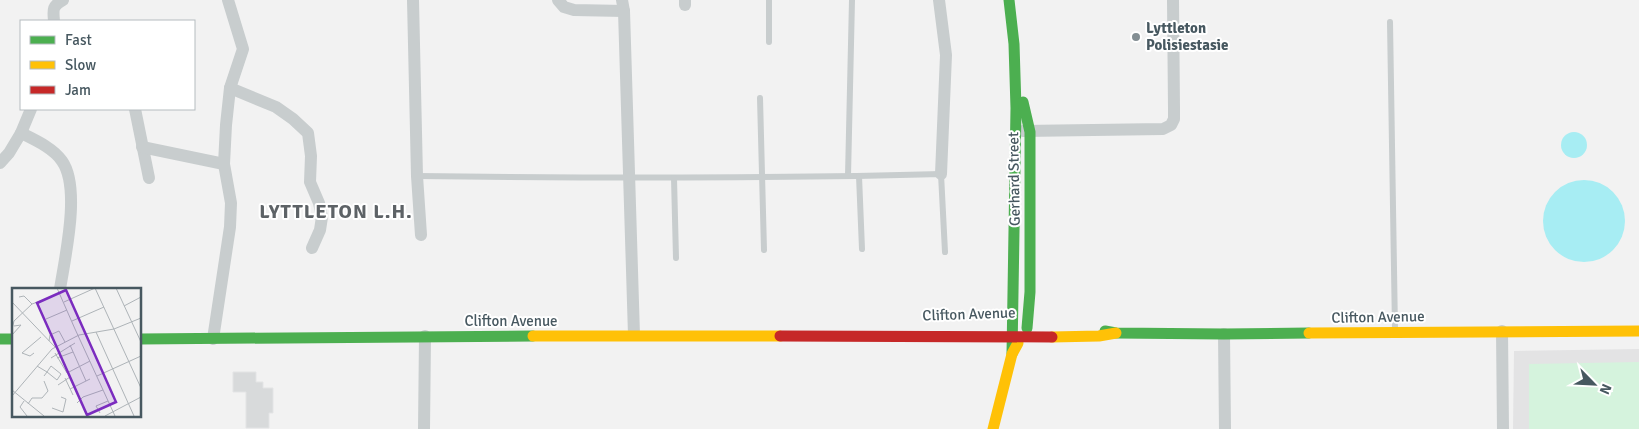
<svg xmlns="http://www.w3.org/2000/svg" width="1639" height="429" font-family="Signika,sans-serif">
	<style>
		.education { fill: #e3e3e4 }
		.green { fill: #d5f3dd }
		.water { fill: #a7edf3 }
		.building { fill: #d8dadb; stroke: #e3e4e5 }
		.lines { fill: none; stroke-linecap: round; stroke-linejoin: round }
		.lane { stroke: #c8cdce; stroke-width: 6 }
		.street { stroke: #c8cdce; stroke-width: 12 }
		.fast { stroke: #4caf50; stroke-width: 11 }
		.slow { stroke: #ffc107; stroke-width: 11 }
		.jam { stroke: #c62828; stroke-width: 11 }
		.poi-dot { fill: #838e93; stroke: #fff; stroke-width: 2 }
		.labels { text-anchor: middle; dominant-baseline: central; stroke-width: 4; stroke-linejoin: round; paint-order: stroke }
		.poi-label { font-size: 15px; font-weight: bold; fill: #475860; stroke: #fff; text-anchor: start }
		.street-label { font-size: 15px; fill: #475860; stroke: #fff }
		.district-label { font-size: 20px; font-weight: bold; letter-spacing: 1px; fill: #5d6266; stroke: #fff }
		.inset-road { fill: none; stroke: #aeb4b8; stroke-width: 1 }
		.view { fill: #7b2cbf; fill-opacity: 0.15; stroke: #7b2cbf; stroke-width: 2.5 }
		.inset-edge { fill: none; stroke: #475860; stroke-width: 2.5 }
	</style>
	<rect width="100%" height="100%" fill="#f2f2f2"/>
	<path class="education" d="M 1639,349 L 1639,429 L 1513,429 L 1514,351 Z"/>
	<path class="green" d="M 1639,362 L 1639,429 L 1529,429 L 1529,364 Z"/>
	<g class="water">
		<circle cx="1574" cy="145" r="13"/>
		<circle cx="1584" cy="221" r="41"/>
	</g>
	<path class="building" d="M 233,372 L 256,372 L 256,382 L 263,382 L 263,388 L 273,388 L 273,413 L 269,413 L 269,428 L 246,428 L 246,392 L 233,392 Z"/>
	<g class="lines">
		<g class="lane">
			<path d="M 769,0 L 769,42"/>
			<path d="M 1390,22 L 1395,330"/>
			<path d="M 760,98 L 764,250"/>
			<path d="M 417,176 C 591,178 766,179 941,174 L 945,252"/>
			<path d="M 848,176 L 852,0"/>
			<path d="M 859,176 L 862,249"/>
			<path d="M 674,178 L 676,258"/>
		</g>
		<g class="street">
			<path d="M 413,0 L 417,176 L 421,235"/>
			<path d="M 558,0 L 564,7 L 574,10 L 624,11"/>
			<path d="M 622,0 L 624,11 L 634,335"/>
			<path d="M 939,0 L 946,55 L 941,174"/>
			<path d="M 685,5 L 685,0"/>
			<path d="M 54,21 C 53,10 52,6 63,0"/>
			<path d="M 230,88 L 276,107 L 293,119 L 308,133 L 311,156 L 310,182 L 319,203 L 322,217 L 320,230 L 312,248"/>
			<path d="M 135,109 L 149,178"/>
			<path d="M 1023,131 L 1163,129 L 1171,125 L 1174,119 L 1174,109 L 1173,0"/>
			<path d="M 21,133 L 31,109"/>
			<path d="M 142,147 L 224,164"/>
			<path d="M 0,163 L 9,153 L 21,133 C 35,140 53,148 62,161 C 81,188 65,257 60,289"/>
			<path d="M 1502,331 L 1503,429"/>
			<path d="M 1224,334 L 1225,429"/>
			<path d="M 213,339 L 230,227 L 231,203 L 224,164 L 226,125 L 230,88 L 243,49 L 228,0"/>
			<path d="M 424,429 L 425,336"/>
		</g>
		<g class="fast">
			<path d="M 1009,0 L 1014,44 L 1016,108 L 1012,354"/>
			<path d="M 1023,102 L 1030,132 L 1030,292 L 1027,328"/>
			<path d="M 1105,331 L 1116,333 L 1224,334 L 1309,333"/>
			<path d="M 0,339 L 14,339"/>
			<path d="M 140,339 L 533,336"/>
		</g>
		<g class="slow">
			<path d="M 1309,333 L 1639,331"/>
			<path d="M 533,336 L 780,336"/>
			<path d="M 1052,337 L 1099,336 L 1116,333"/>
			<path d="M 993,429 L 1012,354 L 1018,343"/>
		</g>
		<path class="jam" d="M 780,336 L 1052,337"/>
	</g>
	<circle class="poi-dot" cx="1136" cy="37" r="5"/>
	<g class="labels">
		<g class="poi-label">
			<text x="1146" y="28">Lyttleton<tspan x="1146" dy="17">Polisiestasie</tspan></text>
		</g>
		<g class="street-label">
			<text transform="translate(1014 179) rotate(-91)">Gerhard Street</text>
			<text transform="translate(969 314) rotate(-2)">Clifton Avenue</text>
			<text transform="translate(1378 317) rotate(-1)">Clifton Avenue</text>
			<text x="511" y="321">Clifton Avenue</text>
		</g>
		<g class="district-label">
			<text x="336" y="211">LYTTLETON L.H.</text>
		</g>
	</g>
	<g transform="translate(12 288)">
		<rect width="129" height="129" fill="#f2f2f2"/>
		<path class="inset-road" d="M 45,0 L 63,41M 83,0 L 129,100M 104,0 L 129,54M 7,9 L 12,8 L 20,16M 0,14 L 43,59M 52,14 L 83,0M 112,18 L 129,9M 34,31 L 55,22M 60,33 L 92,19M 0,41 L 2,33 L 20,16 L 34,11M 63,41 L 103,128M 84,44 L 122,128M 0,47 L 9,37 L 2,38M 67,47 L 102,41 L 129,30M 37,53 L 38,47 L 47,43 L 53,54M 58,57 L 74,93M 22,65 L 18,68 L 10,65 L 29,49M 43,65 L 55,85 L 78,73M 39,70 L 63,55M 45,70 L 61,64M 25,78 L 35,84 L 45,92 L 49,86 L 39,78 L 35,84 L 32,88M 85,88 L 129,68M 53,90 L 61,107M 46,97 L 58,89 L 56,84M 58,101 L 78,91M 0,102 L 32,128M 0,108 L 40,61 L 67,47M 12,113 L 8,119 L 15,128M 65,115 L 71,109 L 91,102M 16,116 L 20,110 L 30,110 L 36,103 L 32,93M 40,120 L 51,124 L 54,111 L 49,109M 88,125 L 84,118 L 96,113M 93,128 L 129,109"/>
		<path class="view" d="M 54,2 L 104,114 L 75,127 L 25,15 Z"/>
		<rect width="129" height="129" class="inset-edge"/>
	</g>
	<rect x="20" y="20" width="175" height="90" fill="#ffffff" stroke="#b5bcbf"/>
	<rect x="30" y="36" width="25" height="8" fill="#4caf50" stroke="#b5bcbf"/>
	<text x="65" y="45" font-size="15" fill="#475860">Fast</text>
	<rect x="30" y="61" width="25" height="8" fill="#ffc107" stroke="#b5bcbf"/>
	<text x="65" y="70" font-size="15" fill="#475860">Slow</text>
	<rect x="30" y="86" width="25" height="8" fill="#c62828" stroke="#b5bcbf"/>
	<text x="65" y="95" font-size="15" fill="#475860">Jam</text>
	<g transform="translate(1594 384) rotate(114)" stroke="#ffffff" stroke-width="4" paint-order="stroke">
	<path d="M0-4L9 19L0 12L-9 19Z" fill="#475860"/>
	<text y="-8" font-size="14" font-weight="bold" text-anchor="middle" fill="#475860">N</text>
	</g>
</svg>
